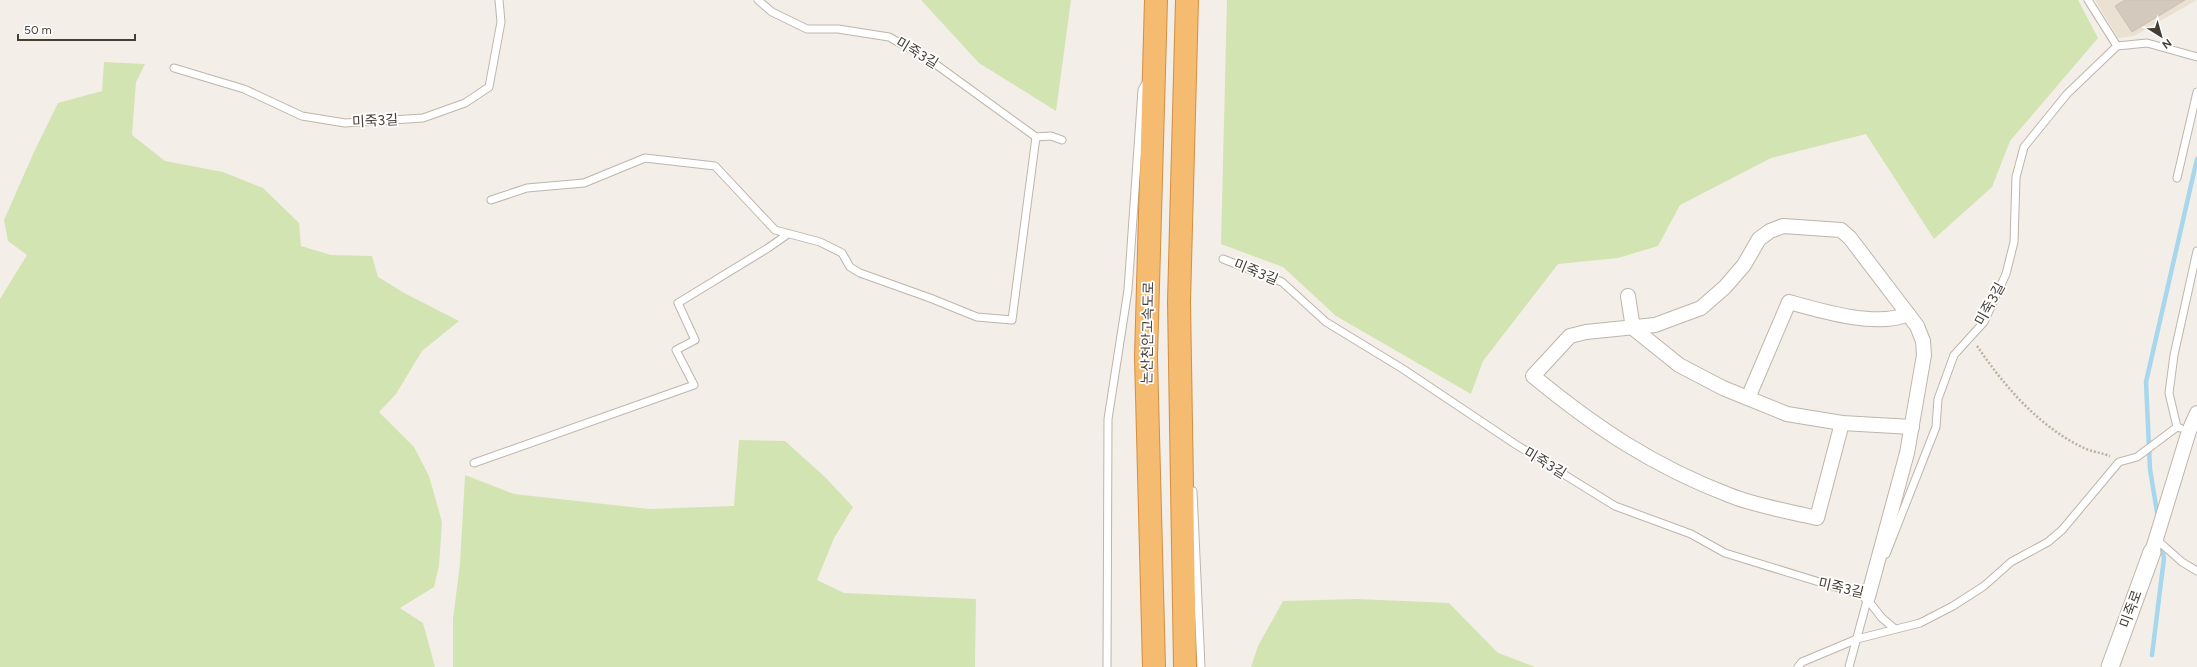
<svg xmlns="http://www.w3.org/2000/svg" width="2197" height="667" font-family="Figtree,'Noto Sans KR',sans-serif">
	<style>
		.education { fill: #ebe1d2 }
		.green { fill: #d3e4b3 }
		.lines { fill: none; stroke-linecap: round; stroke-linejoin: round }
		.stream { stroke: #a7d7ec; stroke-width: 4.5 }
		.building { fill: #d4c9bd; stroke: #cec0b1 }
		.service-casing { stroke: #beb5aa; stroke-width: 9 }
		.minor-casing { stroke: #beb5aa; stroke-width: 16 }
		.tertiary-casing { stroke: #beb5aa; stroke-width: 19 }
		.motorway-casing { stroke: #d48e40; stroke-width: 24 }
		.path { stroke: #beaf9d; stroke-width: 2.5; stroke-dasharray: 2 2; stroke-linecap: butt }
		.service { stroke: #fff; stroke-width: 7 }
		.minor { stroke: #fff; stroke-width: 14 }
		.tertiary { stroke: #fff; stroke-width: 17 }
		.motorway { stroke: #f5bb70; stroke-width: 22 }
		.labels { text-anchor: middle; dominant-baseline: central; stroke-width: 3.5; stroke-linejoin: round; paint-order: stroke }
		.street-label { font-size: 14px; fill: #453e37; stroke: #fff }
	</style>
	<rect width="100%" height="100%" fill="#f3eee7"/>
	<path class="education" d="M 2095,0 L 2197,0 L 2134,36 L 2118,38 Z"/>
	<g class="green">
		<path d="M 921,0 L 1071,0 L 1056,111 L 979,63 Z"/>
		<path d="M 1227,0 L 2078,0 L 2098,38 L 2010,141 L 1992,187 L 1934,239 L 1866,134 L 1771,158 L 1680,205 L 1658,246 L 1618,258 L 1558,264 L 1483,361 L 1471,394 L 1336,316 L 1283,267 L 1221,244 Z"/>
		<path d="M 104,62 L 145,64 L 136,82 L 132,135 L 165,161 L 223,172 L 263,188 L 299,223 L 301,246 L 331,255 L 372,256 L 378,277 L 406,294 L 459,321 L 422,351 L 396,394 L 379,412 L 414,447 L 429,476 L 442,522 L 439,566 L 434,587 L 400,608 L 423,623 L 435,667 L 0,667 L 0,299 L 27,255 L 8,241 L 4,220 L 34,152 L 58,103 L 102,91 Z"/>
		<path d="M 739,440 L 785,441 L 825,477 L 853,507 L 834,538 L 817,580 L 844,593 L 976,599 L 975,667 L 453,667 L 453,619 L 460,564 L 465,475 L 514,494 L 649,509 L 734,506 Z"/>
		<path d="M 1357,599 L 1449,603 L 1498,653 L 1535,667 L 1251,667 L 1258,646 L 1283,601 Z"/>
	</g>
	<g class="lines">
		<g class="stream">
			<path d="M 2158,518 L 2150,469 L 2146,382 L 2197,159"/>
			<path d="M 2152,655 L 2164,558 L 2161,543"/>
		</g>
	</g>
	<path class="building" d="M 2125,0 L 2185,0 L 2132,32 L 2115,6 Z"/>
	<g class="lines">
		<g class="service-casing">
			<g id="service">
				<path d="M 758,0 L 772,12 L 807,29 L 838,29 L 889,37 L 927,58 L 1036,137 L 1051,136 L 1062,140"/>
				<path d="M 2088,0 L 2117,46"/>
				<path d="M 174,68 L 244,89 L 302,116 L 345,123 L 423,118 L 465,103 L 489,87 L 501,22 L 499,0"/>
				<path d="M 2177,178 L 2197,92"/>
				<path d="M 491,200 L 527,188 L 584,183 L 645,158 L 715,166 L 775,230 L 820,242 L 842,253 L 850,267 L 860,273 L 930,298 L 977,317 L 1012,320 L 1036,137"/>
				<path d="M 1223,259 L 1282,282 L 1326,322 L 1403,369 L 1515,444 L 1615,506 L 1691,534 L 1725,553 L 1868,597 L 1869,595"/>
				<path d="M 2180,428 L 2177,427 L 2169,393 L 2174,355 L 2197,251"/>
				<path d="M 474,463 L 694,385 L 676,350 L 695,340 L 678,303 L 768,248 L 788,234"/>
				<path d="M 1193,491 L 1201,667"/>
				<path d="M 2156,539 L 2182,562 L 2197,571"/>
				<path d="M 1886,554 L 1936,427 L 1938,399 L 1954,355 L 1984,322 L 2006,274 L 2014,242 L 2016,177 L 2024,147 L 2067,94 L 2117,46 L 2147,43 L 2197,57"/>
				<path d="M 1867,599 L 1882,618 L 1895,629"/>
				<path d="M 1107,667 L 1108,419 L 1128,290 L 1142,90 L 1147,81"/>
				<path d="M 1798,667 L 1802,662 L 1857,639 L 1920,623 L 1953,606 L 1984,586 L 2011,562 L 2048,542 L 2062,530 L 2119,462 L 2137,457 L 2177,427"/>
				<path d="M 1849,667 L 1868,597"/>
			</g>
		</g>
		<g class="minor-casing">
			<g id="minor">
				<path d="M 1628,296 L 1633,328 L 1679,365 L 1723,388 L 1787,414 L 1842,423 L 1912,427"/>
				<path d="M 1748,398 L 1789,302 C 1821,311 1877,328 1908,314"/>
				<path d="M 1842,423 L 1817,518 C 1788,511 1756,506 1729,495 C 1653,466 1595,427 1533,376 L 1570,336 L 1586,332 L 1655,325 L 1701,308 L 1725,287 L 1744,265 L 1759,239 L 1770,231 L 1783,226 L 1841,230 L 1850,238 L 1917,326 L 1923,341 L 1924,355 L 1907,453 L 1868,597"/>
				<path d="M 2152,552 L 2189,431 L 2197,413"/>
			</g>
		</g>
		<g class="tertiary-casing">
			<path id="tertiary" d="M 2110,667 L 2152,552"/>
		</g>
		<g class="motorway-casing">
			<g id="motorway">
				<path d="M 1154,667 L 1146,357 L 1156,0"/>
				<path d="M 1185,667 L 1179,302 L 1187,0"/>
			</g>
		</g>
		<path class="path" d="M 1977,346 C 2005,387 2040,428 2086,449 C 2094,452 2102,453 2110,456"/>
		<use href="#service" class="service"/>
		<use href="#minor" class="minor"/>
		<use href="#tertiary" class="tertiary"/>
		<use href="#motorway" class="motorway"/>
	</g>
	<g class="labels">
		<g class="street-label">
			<text transform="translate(917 53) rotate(31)">미죽3길</text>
			<text transform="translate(375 121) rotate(-3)">미죽3길</text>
			<text transform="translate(1256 272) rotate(22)">미죽3길</text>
			<text transform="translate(1990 304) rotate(-61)">미죽3길</text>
			<text transform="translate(1148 333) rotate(-89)">논산천안고속도로</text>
			<text transform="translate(1545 463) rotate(31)">미죽3길</text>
			<text transform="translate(1841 588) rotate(13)">미죽3길</text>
			<text transform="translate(2131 609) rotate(-70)">미죽로</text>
		</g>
	</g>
	<g transform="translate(2161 36) rotate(143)" stroke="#ffffff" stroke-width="3" paint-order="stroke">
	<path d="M0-3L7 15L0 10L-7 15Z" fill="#453e37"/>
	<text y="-6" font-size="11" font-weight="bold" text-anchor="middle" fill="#453e37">N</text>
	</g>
	<path d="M18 34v6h117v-6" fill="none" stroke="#453e37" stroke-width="2"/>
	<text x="24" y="34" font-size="12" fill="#453e37" stroke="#ffffff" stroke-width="3" paint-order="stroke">50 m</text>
</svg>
